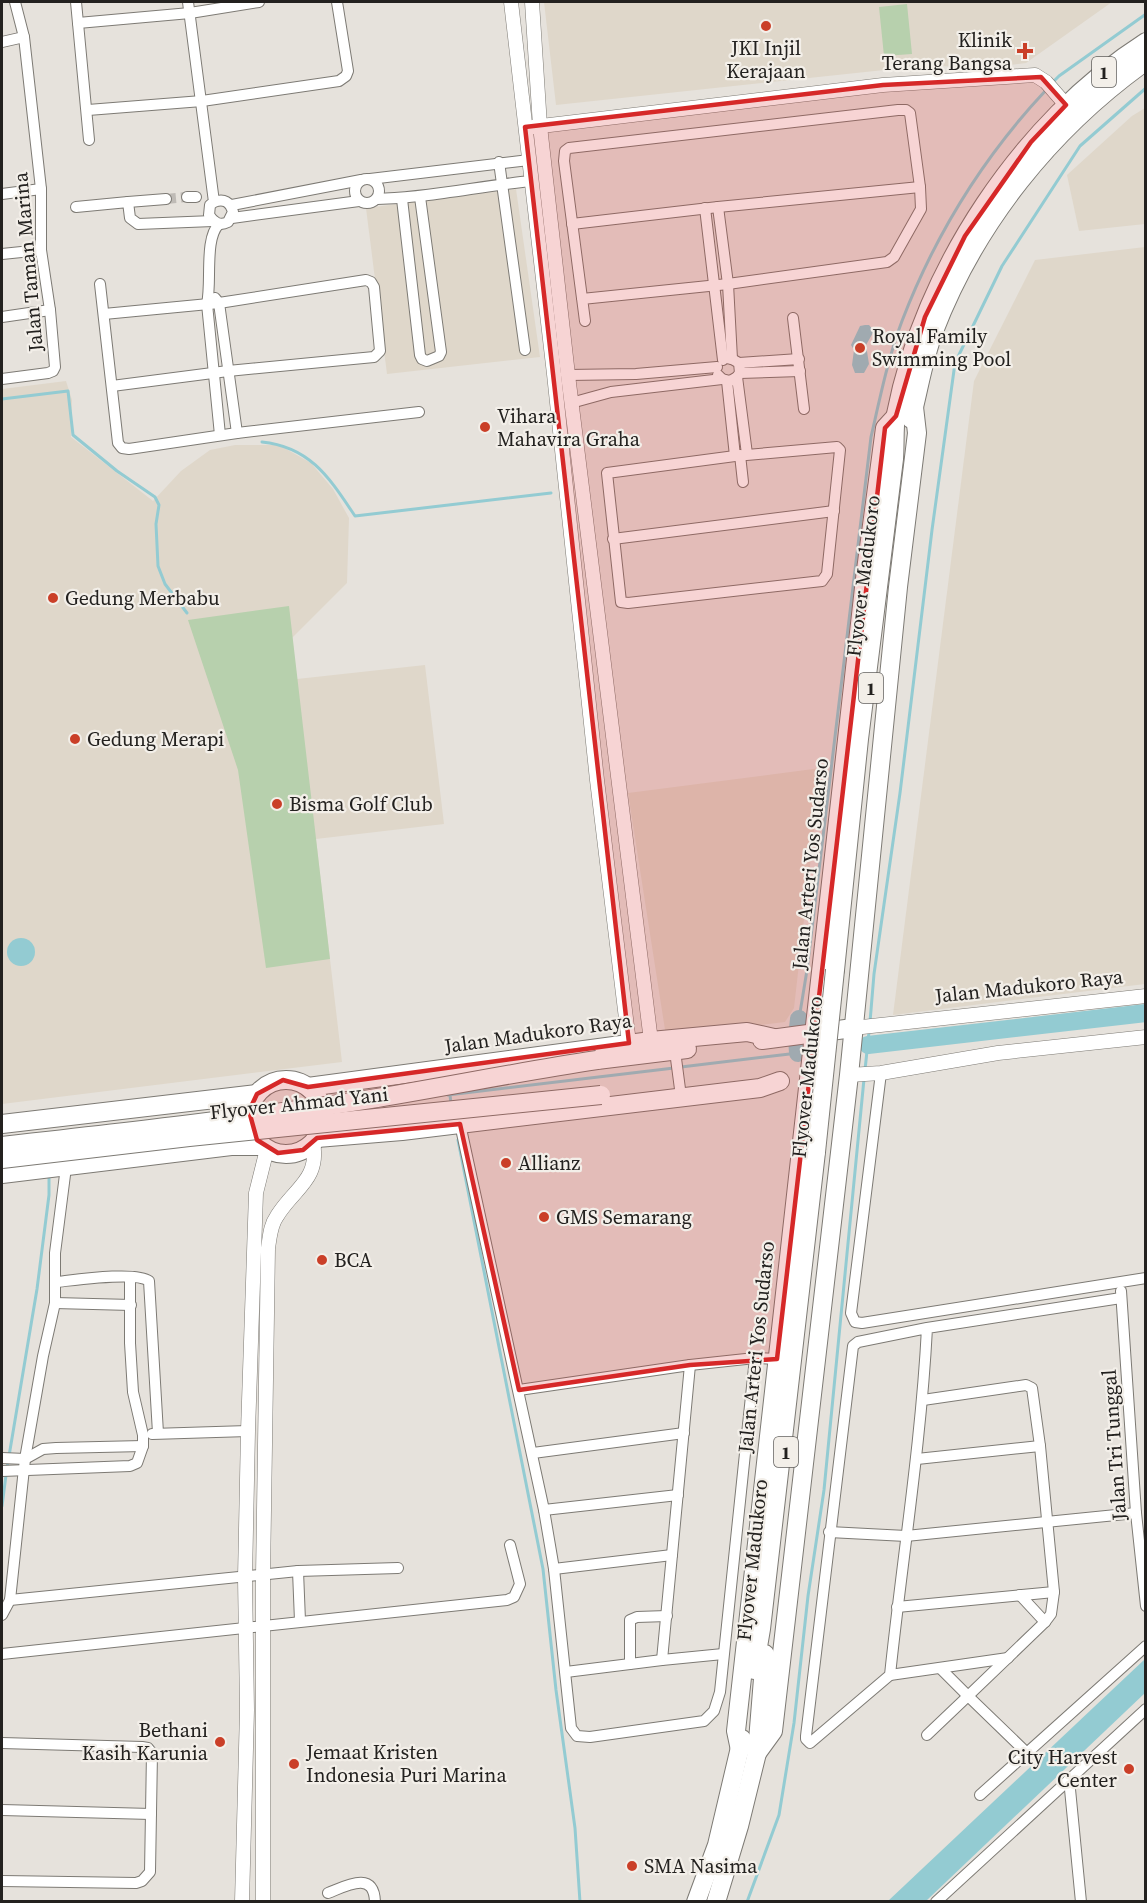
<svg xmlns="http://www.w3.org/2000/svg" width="1147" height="1903" font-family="'Source Serif 4',serif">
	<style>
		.built { fill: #dfd7ca }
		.green { fill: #b7d0ad }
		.water { fill: #93cbd2 }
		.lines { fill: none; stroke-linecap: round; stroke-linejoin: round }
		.stream { stroke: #93cbd2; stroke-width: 3 }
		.river { stroke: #93cbd2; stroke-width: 18 }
		.street-tunnel { stroke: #bfbbb6; stroke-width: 10; stroke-dasharray: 10 5; stroke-linecap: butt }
		.street-casing { stroke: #7d7a74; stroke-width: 12 }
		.secondary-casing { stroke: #7d7a74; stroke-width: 15 }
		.highway-casing { stroke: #7d7a74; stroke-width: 20 }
		.street { stroke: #fff; stroke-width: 10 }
		.secondary { stroke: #fff; stroke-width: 14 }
		.highway { stroke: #fff; stroke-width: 18 }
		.highway-bridge-casing { stroke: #7d7a74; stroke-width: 20; stroke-linecap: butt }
		.highway-bridge { stroke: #fff; stroke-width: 18 }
		.marked { fill: #d62828; fill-opacity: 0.2; stroke: #d62828; stroke-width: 4.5; stroke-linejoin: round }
		.poi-dot { fill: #ca3f28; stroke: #f3efe9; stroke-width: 2 }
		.labels { text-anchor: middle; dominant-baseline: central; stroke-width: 4.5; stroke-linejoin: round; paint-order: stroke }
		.shield { fill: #f3efe9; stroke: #615f5c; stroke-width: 1.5 }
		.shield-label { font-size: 18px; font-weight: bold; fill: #23211f }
		.poi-label { font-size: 20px; fill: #23211f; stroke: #f3efe9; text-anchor: start }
		.street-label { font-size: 20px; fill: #23211f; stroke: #f3efe9 }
	</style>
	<rect width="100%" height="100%" fill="#e6e2dc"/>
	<g class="built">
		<path d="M 544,2 L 1112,2 L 1026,63 L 980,69 L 931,65 L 556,105 Z"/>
		<path d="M 1145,108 L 1145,224 L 1079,231 L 1067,175 L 1132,116 Z"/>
		<path d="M 516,189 L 540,357 L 387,374 L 366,208 Z"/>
		<path d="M 1145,247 L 1145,984 L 893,1015 L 974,381 L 1035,260 Z"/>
		<path d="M 66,381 L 72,400 L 71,437 L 153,501 L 181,471 L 210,450 L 235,445 L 279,445 L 311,463 L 333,489 L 349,518 L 347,583 L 292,638 L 297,679 L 425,665 L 444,824 L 316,839 L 342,1062 L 2,1104 L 2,389 Z"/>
		<path d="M 821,768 L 794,1008 L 785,1022 L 666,1036 L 628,793 Z"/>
	</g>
	<g class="green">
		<path d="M 907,4 L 912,54 L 884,56 L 879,7 Z"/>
		<path d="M 289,606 L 330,959 L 266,968 L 238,770 L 188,620 Z"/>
	</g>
	<g class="water">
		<path d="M 865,325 L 869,325 L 874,331 L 866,345 L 869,364 L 864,373 L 855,373 L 852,365 L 854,350 L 851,345 L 860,326 Z"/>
		<circle cx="21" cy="952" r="14"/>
		<path d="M 1145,1659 L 1145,1693 L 926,1901 L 888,1901 Z"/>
	</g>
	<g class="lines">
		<g class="stream">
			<path d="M 1053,82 L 1059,76 L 1146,14"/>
			<path d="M 2,399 L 68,391 L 73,435 L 117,471 L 155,497 L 159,505 L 156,524 L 158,566 L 165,584 L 187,613"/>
			<path d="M 262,442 C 311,447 330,479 355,516 L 551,493"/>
			<path d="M 799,1019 L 807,970 L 871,437 C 880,398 888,358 902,321 C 935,235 983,157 1047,89"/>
			<path d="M 870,1022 L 874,974 L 900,793 L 932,530 L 955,363 L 1002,266 L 1080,146 L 1146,88"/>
			<path d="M 681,1067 L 798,1053"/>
			<path d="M 865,1070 L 869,1032"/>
			<path d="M 448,1095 L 674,1068"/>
			<path d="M 450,1095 L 451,1104"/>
			<path d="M 458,1140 L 543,1569 L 556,1690 L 575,1828 L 580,1902"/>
			<path d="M 7,1468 L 37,1289 L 49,1195 L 49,1175"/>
			<path d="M 2,1506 L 6,1475"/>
			<path d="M 747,1902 L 779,1815 L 794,1723 L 808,1596 L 824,1490 L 864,1079"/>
		</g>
		<g class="river">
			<path d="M 868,1045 L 1146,1013"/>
			<path d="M 798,1053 L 797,1037 L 799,1019"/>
		</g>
		<path class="street-tunnel" d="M 166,199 L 187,197"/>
		<g class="street-casing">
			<g id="street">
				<path d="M 76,2 L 89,140"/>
				<path d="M 188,2 L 214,202 L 210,205 L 209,215 C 214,223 220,226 228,222 L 233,212 C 230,202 224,198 214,202"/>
				<path d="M 78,23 L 190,13 L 259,2"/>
				<path d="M 2,42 L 24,37"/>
				<path d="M 88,110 L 202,101 L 339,81 L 346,76 L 348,71 L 337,2"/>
				<path d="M 499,162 L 525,350"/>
				<circle cx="367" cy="191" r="12"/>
				<path d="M 370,179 L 529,160"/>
				<path d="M 2,194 L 41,189"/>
				<path d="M 187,197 L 196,197"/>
				<path d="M 377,199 C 429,198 479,186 531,181"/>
				<path d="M 402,199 L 420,355 L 422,359 L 427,361 L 439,356 L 441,352 L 420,197"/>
				<path d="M 128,202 L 166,199"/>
				<path d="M 232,205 L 361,180"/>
				<path d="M 76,207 L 128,202 L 130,218 L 138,224 L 213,221"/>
				<path d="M 718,207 L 728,284 L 732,359"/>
				<path d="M 705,208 L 723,360"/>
				<path d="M 232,218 L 359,201"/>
				<path d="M 219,224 C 204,239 212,281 207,304 L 220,435"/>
				<path d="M 572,224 L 718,207 L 920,187"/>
				<path d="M 2,254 L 41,250"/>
				<path d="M 100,284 L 118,443 L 122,448 L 129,449 L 237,433 L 419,412"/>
				<path d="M 215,298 L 219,303 L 237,433"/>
				<path d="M 582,299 L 728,284 L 887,262 L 894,257 L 921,209 L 920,187 L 910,113 L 906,110 L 898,110 L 569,148 L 565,151 L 564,161 L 585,321"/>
				<path d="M 104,314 L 219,303 L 366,280 L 371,282 L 374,287 L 380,351 L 374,357 L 228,371 L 112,386"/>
				<path d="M 2,317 L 50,310"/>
				<path d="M 793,318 L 804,409"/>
				<path d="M 727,358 L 732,359 L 739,363 L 740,373"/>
				<path d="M 739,363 L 799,359"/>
				<path d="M 568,375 L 636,374 L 717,367"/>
				<path d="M 718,375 L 722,379 L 730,381 L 737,377 L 740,373 L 800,371"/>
				<path d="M 737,377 L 747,454"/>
				<path d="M 2,379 L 48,373 L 53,371 L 55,367 L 50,310 L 41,250 L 41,189 L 24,37 L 15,2"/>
				<path d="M 727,381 L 735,456"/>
				<path d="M 571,403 L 611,392 L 722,379"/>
				<path d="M 837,447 L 840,450 L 827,574 L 822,581 L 628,603 L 621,602 L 607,473 L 735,456 Z"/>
				<path d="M 740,455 L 743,482"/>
				<path d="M 613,539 L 834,511"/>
				<path d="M 675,1051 L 680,1089"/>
				<path d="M 881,1073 L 851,1313 L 855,1322 L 862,1323 L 1146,1278"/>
				<path d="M 460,1124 L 544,1510 L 554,1569 L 571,1728 L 577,1736 L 590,1737 L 704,1721 L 714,1711 L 720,1692 L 755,1358"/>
				<path d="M 56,1282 C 75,1280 136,1271 149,1281 L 158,1433"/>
				<path d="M 1121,1291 L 1136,1513 L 1146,1606"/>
				<path d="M 55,1303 L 131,1305"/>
				<path d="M 927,1328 C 921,1445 902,1560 890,1675 L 810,1743 L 806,1739 L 806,1736 L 853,1346 L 858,1342 L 927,1328 L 1121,1298"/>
				<path d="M 519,1390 L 690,1365 L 755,1358 L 777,1359"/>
				<path d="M 923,1400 L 1026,1385 L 1032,1388 L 1040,1446 L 1054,1592 L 1051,1614 L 1045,1622 L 968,1696 L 940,1668"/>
				<path d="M 152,1434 L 248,1431"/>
				<path d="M 533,1453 L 684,1433"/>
				<path d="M 2,1458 L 25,1459 L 43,1449 L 56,1448 L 143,1446"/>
				<path d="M 917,1459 L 1040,1446"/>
				<path d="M 2,1471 L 130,1466 L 137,1463 L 143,1446 L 143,1435 L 133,1392 L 130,1343 L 130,1277"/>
				<path d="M 544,1510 L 678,1495"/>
				<path d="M 829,1532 L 906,1536 L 1136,1513"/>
				<path d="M 554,1569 L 672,1555"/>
				<path d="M 298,1571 L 300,1621"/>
				<path d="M 1020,1595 L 1045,1622"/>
				<path d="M 10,1600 L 298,1571 L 398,1568"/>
				<path d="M 897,1607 L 1054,1592"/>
				<path d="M 2,1615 L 10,1600 L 25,1459 L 43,1356 L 55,1303 L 55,1253 L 66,1167"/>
				<path d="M 2,1654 L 507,1600 L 514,1597 L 520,1584 L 510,1545"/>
				<path d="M 662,1660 L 690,1365"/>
				<path d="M 630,1664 L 630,1620 L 637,1617 L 667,1616"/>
				<path d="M 566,1672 L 662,1660 L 723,1654"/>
				<path d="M 890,1675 L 1008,1658"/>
				<path d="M 927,1735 L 968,1696 L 1027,1753"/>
				<path d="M 2,1743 L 142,1747 L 148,1748 L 152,1753 L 150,1872 L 142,1881 L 136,1883 L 2,1881"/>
				<path d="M 1069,1779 L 1081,1902"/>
				<path d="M 980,1795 L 1146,1646"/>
				<path d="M 2,1810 L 151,1814"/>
				<path d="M 328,1893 C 346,1886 374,1870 375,1902"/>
				<path d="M 936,1902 L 1146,1709"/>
			</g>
		</g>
		<g class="secondary-casing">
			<g id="secondary">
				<path d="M 511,2 L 554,374 L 597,780 L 629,1043"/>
				<path d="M 532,2 L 540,126 L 568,375 L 651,1041"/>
				<path d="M 533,127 L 883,85 L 1035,75 L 1046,82 L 1066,105"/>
				<path d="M 853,1028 L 1146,996"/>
				<path d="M 849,1075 L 881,1073 L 998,1053 L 1146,1037"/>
				<path d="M 242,1902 L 247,1710 L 245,1578 L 248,1431 L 256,1193 L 267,1149"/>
				<path d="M 263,1902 L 263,1576 L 268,1248 C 270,1237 270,1226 277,1216 C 294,1188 320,1180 313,1142"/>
			</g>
		</g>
		<g class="highway-casing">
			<g id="highway">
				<path d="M 911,419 C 919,389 923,360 934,331 C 976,222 1051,129 1146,61"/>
				<path d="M 835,970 L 859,739 L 894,459 C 895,445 894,428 896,414 C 924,270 1022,121 1146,42"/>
				<path d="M 762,1040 L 853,1028"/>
				<path d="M 597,1060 L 687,1049"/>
				<circle cx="286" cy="1117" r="37"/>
				<path d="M 308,1087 L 651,1041 L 747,1032 L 774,1038"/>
				<path d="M 2,1124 L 257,1094"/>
				<path d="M 317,1138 L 402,1131 L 760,1088 L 780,1081"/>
				<path d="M 2,1174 L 231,1146 L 262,1146"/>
				<path d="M 754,1670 L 761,1629 L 816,1152"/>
				<path d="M 740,1750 L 736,1731 L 866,570 L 885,428 L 896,416"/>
				<path d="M 757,1753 L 773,1731 L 849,1075 L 898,587 L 917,433 L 914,407"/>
				<path d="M 696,1902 L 717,1845 L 742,1739"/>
				<path d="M 716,1902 L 739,1826 L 757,1753 L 765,1654"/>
			</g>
		</g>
		<use href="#street" class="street"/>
		<use href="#secondary" class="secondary"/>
		<use href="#highway" class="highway"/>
		<g class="highway-bridge-casing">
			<g id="highway-bridge">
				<path d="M 2,1146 C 127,1132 252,1118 377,1098 C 450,1086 523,1071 597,1060"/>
				<path d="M 816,1152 L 835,970"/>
				<path d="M 2,1159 L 189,1137 L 601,1095"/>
			</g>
		</g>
		<use href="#highway-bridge" class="highway-bridge"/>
	</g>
	<path class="marked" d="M 1041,77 L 1066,105 L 1031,142 L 965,236 L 925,317 L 896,416 L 885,428 L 777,1359 L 690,1365 L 519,1390 L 460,1124 L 317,1138 L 303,1150 L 278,1153 L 257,1140 L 249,1111 L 257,1094 L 283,1080 L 308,1087 L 629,1043 L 525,127 L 883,85 Z"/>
	<g class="poi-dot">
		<circle cx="766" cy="26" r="6"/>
		<path d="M1022 42h6v6h6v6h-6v6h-6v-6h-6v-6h6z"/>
		<circle cx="860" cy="348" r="6"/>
		<circle cx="485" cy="427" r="6"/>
		<circle cx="53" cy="598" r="6"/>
		<circle cx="75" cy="739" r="6"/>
		<circle cx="277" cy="804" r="6"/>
		<circle cx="506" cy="1163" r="6"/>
		<circle cx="544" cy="1217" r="6"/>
		<circle cx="322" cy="1260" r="6"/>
		<circle cx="220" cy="1742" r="6"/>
		<circle cx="294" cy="1764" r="6"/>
		<circle cx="1129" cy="1769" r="6"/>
		<circle cx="632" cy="1866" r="6"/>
	</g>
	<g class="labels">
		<g class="shield">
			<rect x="1092" y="57" width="24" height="30" rx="4.5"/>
			<rect x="859" y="673" width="24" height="30" rx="4.5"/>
			<rect x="774" y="1437" width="24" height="30" rx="4.5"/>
		</g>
		<g class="shield-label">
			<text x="1104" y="72">1</text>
			<text x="871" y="688">1</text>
			<text x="786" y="1452">1</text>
		</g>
		<g class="poi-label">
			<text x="1012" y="40" text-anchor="end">Klinik<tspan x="1012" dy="23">Terang Bangsa</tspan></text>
			<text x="766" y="48" text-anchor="middle">JKI Injil<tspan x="766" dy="23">Kerajaan</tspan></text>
			<text x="872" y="336">Royal Family<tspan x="872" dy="23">Swimming Pool</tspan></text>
			<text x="497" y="416">Vihara<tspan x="497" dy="23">Mahavira Graha</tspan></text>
			<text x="65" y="598">Gedung Merbabu</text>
			<text x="87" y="739">Gedung Merapi</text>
			<text x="289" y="804">Bisma Golf Club</text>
			<text x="518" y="1163">Allianz</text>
			<text x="556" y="1217">GMS Semarang</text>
			<text x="334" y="1260">BCA</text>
			<text x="208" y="1730" text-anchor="end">Bethani<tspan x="208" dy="23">Kasih Karunia</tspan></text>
			<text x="306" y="1752">Jemaat Kristen<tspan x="306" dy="23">Indonesia Puri Marina</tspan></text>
			<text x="1117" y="1757" text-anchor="end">City Harvest<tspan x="1117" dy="23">Center</tspan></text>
			<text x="644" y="1866">SMA Nasima</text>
		</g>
		<g class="street-label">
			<text transform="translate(28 262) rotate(-95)">Jalan Taman Marina</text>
			<text transform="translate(863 576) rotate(-83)">Flyover Madukoro</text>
			<text transform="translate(810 864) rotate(-84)">Jalan Arteri Yos Sudarso</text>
			<text transform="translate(1029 986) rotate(-6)">Jalan Madukoro Raya</text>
			<text transform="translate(538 1033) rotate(-8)">Jalan Madukoro Raya</text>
			<text transform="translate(807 1077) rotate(-84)">Flyover Madukoro</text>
			<text transform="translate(299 1103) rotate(-6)">Flyover Ahmad Yani</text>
			<text transform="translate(756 1347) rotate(-84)">Jalan Arteri Yos Sudarso</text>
			<text transform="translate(1114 1445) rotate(-94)">Jalan Tri Tunggal</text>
			<text transform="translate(752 1560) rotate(-84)">Flyover Madukoro</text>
		</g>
	</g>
	<rect width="1147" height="1903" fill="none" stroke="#23211f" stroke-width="6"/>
</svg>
